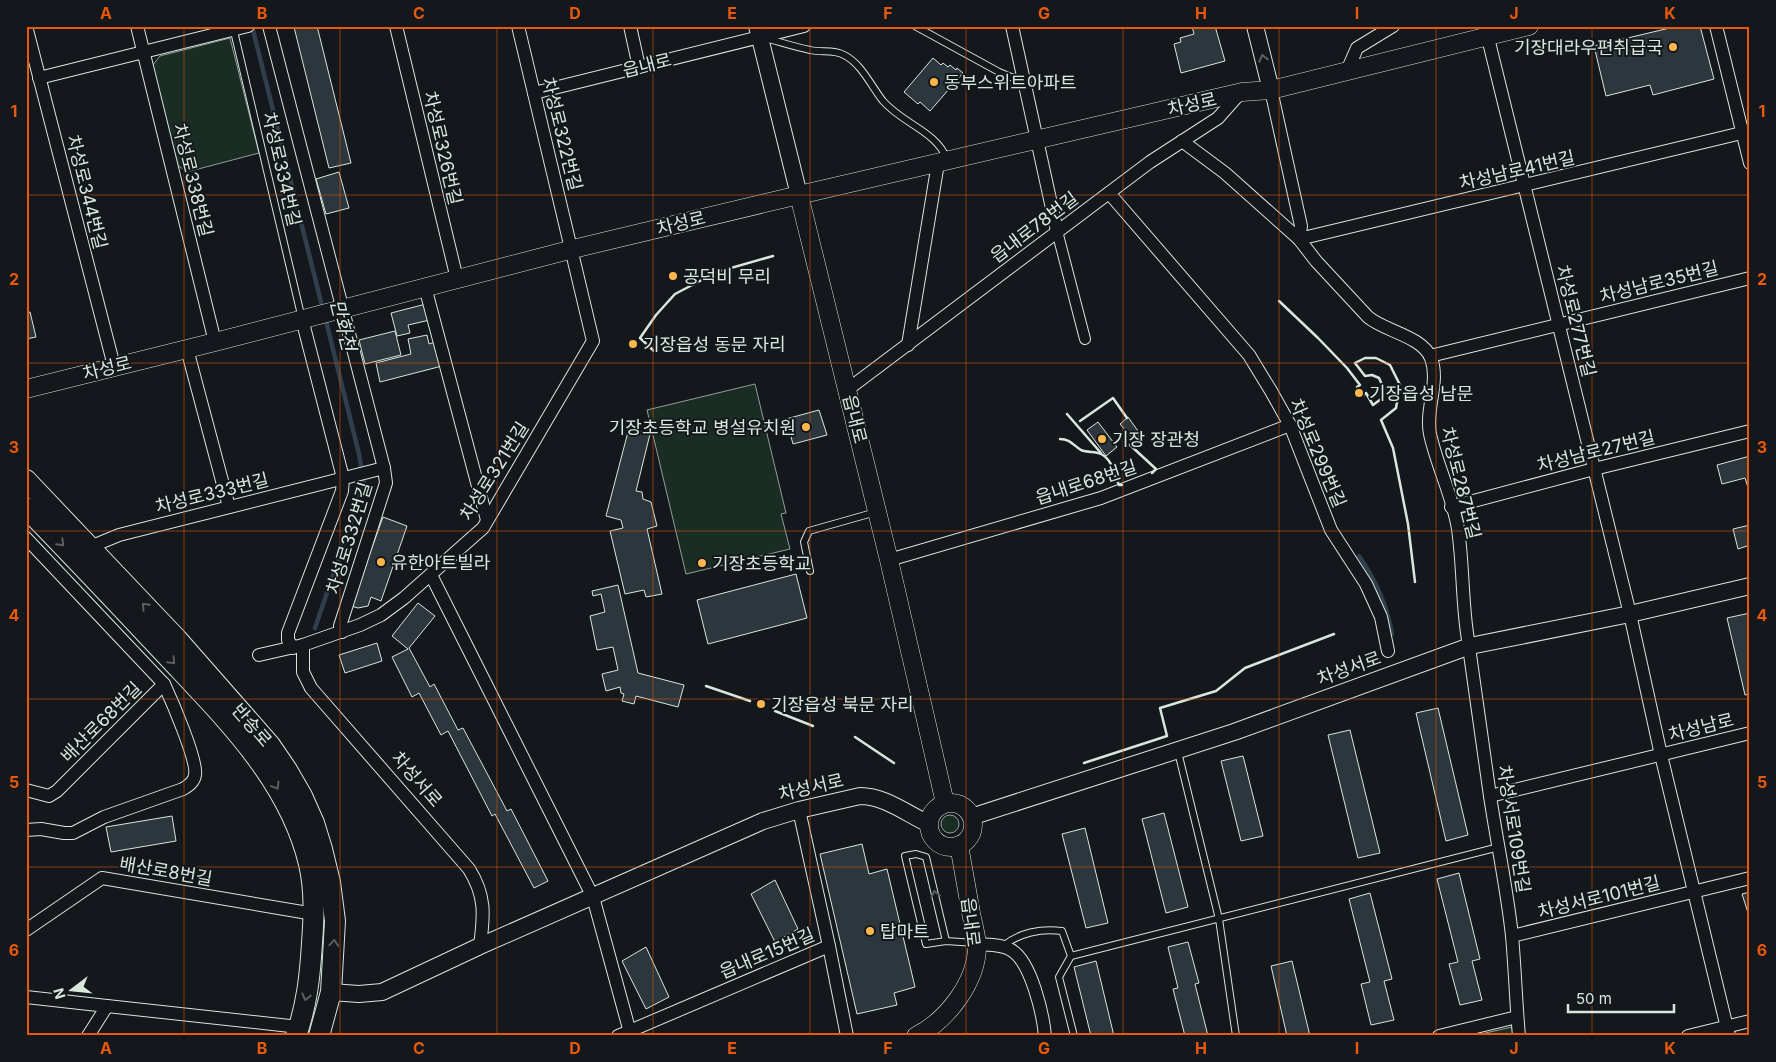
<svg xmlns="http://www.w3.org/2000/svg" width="1776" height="1062" font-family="Inter,'Noto Sans KR',sans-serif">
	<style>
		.green { fill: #1a2d24; stroke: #939e99 }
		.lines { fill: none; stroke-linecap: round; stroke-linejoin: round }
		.stream { stroke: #2f3f4d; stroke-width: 4.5 }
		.building { fill: #2c363c; stroke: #d8e6dc }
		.service-casing { stroke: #d8e6dc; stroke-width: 8 }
		.pedestrian-casing { stroke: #d8e6dc; stroke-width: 12 }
		.minor-casing { stroke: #d8e6dc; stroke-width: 14 }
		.tertiary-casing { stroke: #d8e6dc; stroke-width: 18 }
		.secondary-casing { stroke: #d8e6dc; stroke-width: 19 }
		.primary-casing { stroke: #d8e6dc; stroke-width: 22 }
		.service { stroke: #14181c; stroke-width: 6 }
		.pedestrian { stroke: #14181c; stroke-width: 10 }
		.minor { stroke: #14181c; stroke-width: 12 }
		.tertiary { stroke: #14181c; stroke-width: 16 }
		.secondary { stroke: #14181c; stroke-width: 18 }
		.primary { stroke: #14181c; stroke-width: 20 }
		.wall { stroke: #d8e6dc; stroke-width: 2.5 }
		.oneway { stroke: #59605f }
		.grid { fill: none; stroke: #e8590c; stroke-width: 1; stroke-opacity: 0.55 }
		.poi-dot { fill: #ffb74d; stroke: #14181c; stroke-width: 2 }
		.labels { text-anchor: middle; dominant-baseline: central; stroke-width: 4; stroke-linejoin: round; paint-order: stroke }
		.poi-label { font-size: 18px; fill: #d8e6dc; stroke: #14181c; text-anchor: start }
		.street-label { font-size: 18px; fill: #d8e6dc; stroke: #14181c }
		.water-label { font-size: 19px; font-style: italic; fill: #d8e6dc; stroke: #14181c }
		.neatline { fill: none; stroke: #e8590c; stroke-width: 2 }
		.grid-label { font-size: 16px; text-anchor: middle; font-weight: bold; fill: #e8590c }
	</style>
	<rect width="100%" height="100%" fill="#14181c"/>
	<g class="green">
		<path d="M 230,38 L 259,153 L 187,172 L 177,165 L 152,66 L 160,56 Z"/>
		<path d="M 755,384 L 786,513 L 781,514 L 790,549 L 686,574 L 647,410 Z"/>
		<circle cx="950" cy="824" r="9"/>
		<path d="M 1512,1027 L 1513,1036 L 1472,1036 Z"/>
	</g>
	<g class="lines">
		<g class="stream">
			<path d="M 252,26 L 323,310"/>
			<path d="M 1359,556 C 1375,579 1387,605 1392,634"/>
			<path d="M 315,628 L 364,484 L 359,454 L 325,317"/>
		</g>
	</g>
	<g class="building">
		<path d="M 297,26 L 317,26 L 351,163 L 329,168 L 294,27 Z"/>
		<path d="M 1192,26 L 1215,26 L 1225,61 L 1181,73 L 1174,44 L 1181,42 L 1180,38 L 1194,34 Z"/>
		<path d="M 1678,26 L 1700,26 L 1714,79 L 1653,95 L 1650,85 L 1606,96 L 1594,46 Z"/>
		<path d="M 933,58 L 941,65 L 943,63 L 948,67 L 950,65 L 956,70 L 957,68 L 963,73 L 930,111 L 920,102 L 918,104 L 904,92 Z"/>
		<path d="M 339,172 L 349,208 L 326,214 L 316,179 Z"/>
		<path d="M 426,304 L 430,320 L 408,325 L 410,333 L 397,336 L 391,313 Z"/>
		<path d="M 30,312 L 36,337 L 26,339 L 26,313 Z"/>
		<path d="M 395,331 L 401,355 L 365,364 L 359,340 Z"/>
		<path d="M 427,335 L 429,344 L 435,342 L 442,366 L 380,382 L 376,363 L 411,354 L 408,339 Z"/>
		<path d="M 819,410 L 827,435 L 793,444 L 786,419 Z"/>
		<path d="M 1128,417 L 1138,431 L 1131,437 L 1120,424 Z"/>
		<path d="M 1098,422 L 1117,447 L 1106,456 L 1087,430 Z"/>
		<path d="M 629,428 L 650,434 L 636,491 L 642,492 L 643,499 L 651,502 L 657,526 L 647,529 L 662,594 L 646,597 L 644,590 L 625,594 L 610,531 L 623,528 L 621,520 L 606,516 Z"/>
		<path d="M 1750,456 L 1750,494 L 1745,478 L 1722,484 L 1717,465 Z"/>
		<path d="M 383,517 L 407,526 L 381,601 L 371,597 L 368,606 L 358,608 L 351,606 Z"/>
		<path d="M 1750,525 L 1750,545 L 1738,549 L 1733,529 Z"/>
		<path d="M 796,574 L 807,618 L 708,644 L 697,600 Z"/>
		<path d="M 618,585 L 638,673 L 684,685 L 678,707 L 636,696 L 634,704 L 622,701 L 624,694 L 621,693 L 620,687 L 606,691 L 602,674 L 618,670 L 613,647 L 597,650 L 590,616 L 605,612 L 601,594 L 593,596 L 592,591 Z"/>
		<path d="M 418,603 L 435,616 L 409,648 L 430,687 L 434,684 L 458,730 L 463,728 L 507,811 L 511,809 L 548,881 L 534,888 L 495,814 L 492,816 L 448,731 L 441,735 L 419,693 L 412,697 L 392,657 L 408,649 L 392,636 Z"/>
		<path d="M 1750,613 L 1750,694 L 1745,695 L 1727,618 Z"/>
		<path d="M 377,643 L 382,661 L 345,673 L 339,655 Z"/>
		<path d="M 1438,708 L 1468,835 L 1446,841 L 1416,713 Z"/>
		<path d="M 1350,730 L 1380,853 L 1358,858 L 1328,735 Z"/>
		<path d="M 1243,756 L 1263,836 L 1241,841 L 1221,761 Z"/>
		<path d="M 1164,813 L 1188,907 L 1166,913 L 1142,819 Z"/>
		<path d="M 172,816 L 176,841 L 111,852 L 106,827 Z"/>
		<path d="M 1085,828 L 1108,923 L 1086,928 L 1062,834 Z"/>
		<path d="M 862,844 L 869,874 L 887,869 L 915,987 L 894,993 L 897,1005 L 857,1014 L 820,854 Z"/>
		<path d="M 1459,873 L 1480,959 L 1472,961 L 1482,1000 L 1460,1005 L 1449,964 L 1458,962 L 1437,879 Z"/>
		<path d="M 775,880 L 798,929 L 775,942 L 751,894 Z"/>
		<path d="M 1750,892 L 1750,919 L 1742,894 Z"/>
		<path d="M 1370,893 L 1392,979 L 1384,981 L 1394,1020 L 1371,1025 L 1361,984 L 1370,982 L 1349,899 Z"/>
		<path d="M 1188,942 L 1199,983 L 1195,984 L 1208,1036 L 1185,1036 L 1173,989 L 1178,988 L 1168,947 Z"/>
		<path d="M 646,947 L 669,997 L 646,1009 L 622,961 Z"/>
		<path d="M 1096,961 L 1114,1036 L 1091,1036 L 1074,967 Z"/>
		<path d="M 1292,961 L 1310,1036 L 1287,1036 L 1271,966 Z"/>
	</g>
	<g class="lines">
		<g class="service-casing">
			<g id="service">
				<path d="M 915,26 L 999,72 L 1011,77 L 1024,80"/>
				<path d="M 233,27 L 302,319"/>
				<path d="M 765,38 C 780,42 795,47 810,50 C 821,53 833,49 844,55 C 862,64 871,86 883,101 C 903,124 936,131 947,159"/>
				<path d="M 810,571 L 804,542 L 809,531 L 876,512"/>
				<path d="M 1178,752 L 1219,919 L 1236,1036"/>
				<path d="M 946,941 L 926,857 L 916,854 L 905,856 L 926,944 L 946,941 L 975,943"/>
				<path d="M 1003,946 C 1019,933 1041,928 1062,931 L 1071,956 L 1059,977 L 1074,1036"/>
				<path d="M 1071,956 L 1499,847"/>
			</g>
		</g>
		<g class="pedestrian-casing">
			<path id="pedestrian" d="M 1057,231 L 1085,339"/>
		</g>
		<g class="minor-casing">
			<g id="minor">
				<path d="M 26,26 L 114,366"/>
				<path d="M 137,26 L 215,342"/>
				<path d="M 269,26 L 384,468 L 386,483 L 340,626 L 342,632"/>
				<path d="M 396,26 L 457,279"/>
				<path d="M 630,26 L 639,67"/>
				<path d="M 1012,26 L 1057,231"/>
				<path d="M 1485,26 L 1630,614 L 1661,755 L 1729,1036"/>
				<path d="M 1716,26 L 1750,163"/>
				<path d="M 1347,71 L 1357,48 L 1393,26"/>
				<path d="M 39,78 L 248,26"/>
				<path d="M 1271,90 L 1301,226 L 1299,239 L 1750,131"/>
				<path d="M 534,93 L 804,26"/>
				<path d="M 1182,141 L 1225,173 L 1299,239 L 1316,261 L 1368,317 C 1384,331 1422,336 1431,358 C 1440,383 1425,408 1430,434 C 1437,466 1453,497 1458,529 C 1463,564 1462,598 1467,633 C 1475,687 1482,742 1490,796 C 1497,843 1507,889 1512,936 C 1515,969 1516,1003 1519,1036"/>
				<path d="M 1109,193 L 1249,355 L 1271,391 L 1290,425 L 1331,530 L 1366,584 L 1381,617 L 1388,651"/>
				<path d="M 425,287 L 487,520"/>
				<path d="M 908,345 L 938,163"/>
				<path d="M 187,349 L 229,507"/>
				<path d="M 1430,356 L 1750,278"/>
				<path d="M 847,390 L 1150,162 L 1218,118 L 1241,92"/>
				<path d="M 1451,507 L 1594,469 L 1750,431"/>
				<path d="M 26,538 L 164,684"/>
				<path d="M 90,547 L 119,535 L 384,468"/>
				<path d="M 889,560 L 1101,498 L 1290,425"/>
				<path d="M 431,575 L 593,897 L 631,1036"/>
				<path d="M 303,645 L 303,672 L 311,688 L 469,869 C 486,896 484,915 480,946"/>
				<path d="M 293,648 L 288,640 L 288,633 L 342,491 L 343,478 L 302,319"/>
				<path d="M 259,655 L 303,645 L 360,625 L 381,615 L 404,598 L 475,535 L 483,528 L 593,341 L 518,26"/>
				<path d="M 26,790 L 49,796 L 57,791 L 164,684 C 171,699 198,761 195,775 C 194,782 189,785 183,789 L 104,817 L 73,833 L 64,833 L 41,829 L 26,830"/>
				<path d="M 1490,796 L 1750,733"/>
				<path d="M 799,810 L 829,946 L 847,1036"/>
				<path d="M 26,930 L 102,878 L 314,914"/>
				<path d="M 1512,936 L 1750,878"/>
				<path d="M 977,944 C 987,945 1002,944 1011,950 C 1031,961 1043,1014 1045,1036"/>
				<path d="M 26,997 L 107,1006 L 88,1036"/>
				<path d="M 107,1006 L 299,1027"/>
				<path d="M 618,1036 L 829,946"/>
				<path d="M 1439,1036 L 1517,1017"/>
				<path d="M 1688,1036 L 1750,1021"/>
			</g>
		</g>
		<g class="tertiary-casing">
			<g id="tertiary">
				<path d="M 757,26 L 799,195"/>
				<path d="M 1255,26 L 1271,90"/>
				<path d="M 971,817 L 1234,732 L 1470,646 L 1630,614 L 1750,586"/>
				<path d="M 331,992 L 359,994 L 382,992 L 480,946 L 763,821 L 799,810 L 860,796 C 885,796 907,814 929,824"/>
			</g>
		</g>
		<g class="secondary-casing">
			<g id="secondary">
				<path d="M 799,195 L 889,560 L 945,803"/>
				<path d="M 26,389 L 215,342 L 573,249 L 799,195 L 1242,92 L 1271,90 L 1529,26"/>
				<circle cx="951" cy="825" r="22"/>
				<path d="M 916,1036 C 948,1020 978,980 977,944 C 976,934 973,923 971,913 C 967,891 963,868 959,845"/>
			</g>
		</g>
		<g class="primary-casing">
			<g id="primary">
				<path d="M 26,480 L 177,639 L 270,745 L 287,770 L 302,796 L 314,823 L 322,849 L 330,882 L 335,921 L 331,992 L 319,1036"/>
				<path d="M 26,508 C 73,556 119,605 165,654 C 222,715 289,779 309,864 C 315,890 314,916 312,943 C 310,976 307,1004 296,1036"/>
			</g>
		</g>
		<use href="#service" class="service"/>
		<use href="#pedestrian" class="pedestrian"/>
		<use href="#minor" class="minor"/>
		<use href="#tertiary" class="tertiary"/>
		<use href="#secondary" class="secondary"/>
		<use href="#primary" class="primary"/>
		<g class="wall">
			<path d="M 1279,301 L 1318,338 L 1347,368 L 1360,385 L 1357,387"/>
			<path d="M 654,351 L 640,338 L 656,315 L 675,294 L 717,272 L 773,256"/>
			<path d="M 1363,395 L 1366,393 L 1373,405 L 1381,399 L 1384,389 L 1379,378 L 1372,375 L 1365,376 L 1355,363 L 1365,358 L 1376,358 L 1390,365 L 1400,385 L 1396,408 L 1381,420 L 1393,448 L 1408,524 L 1415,582"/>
			<path d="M 1067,414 L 1101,453"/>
			<path d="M 1080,421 L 1113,398 L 1127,418"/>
			<path d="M 1136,432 L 1139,437 L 1130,445 L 1156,469 L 1152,473"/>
			<path d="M 1060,439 C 1070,439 1073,445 1081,450 C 1088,453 1095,451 1101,454 C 1113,460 1114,475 1119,485 L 1122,485"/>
			<path d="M 706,686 L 750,701"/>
			<path d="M 775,711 L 813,726"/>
			<path d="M 855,737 L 894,763"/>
			<path d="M 1084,763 L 1167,736 L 1160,708 L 1216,691 L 1245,668 L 1334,634"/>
		</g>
	</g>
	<defs><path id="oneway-chevron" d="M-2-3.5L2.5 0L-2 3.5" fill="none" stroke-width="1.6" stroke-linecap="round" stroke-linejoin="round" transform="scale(1.25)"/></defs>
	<g class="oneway">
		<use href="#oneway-chevron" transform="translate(1263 58) rotate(-104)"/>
		<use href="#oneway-chevron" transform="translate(61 543) rotate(45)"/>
		<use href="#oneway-chevron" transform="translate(145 606) rotate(-133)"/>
		<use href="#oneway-chevron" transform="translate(172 661) rotate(47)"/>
		<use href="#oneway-chevron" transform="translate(276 786) rotate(59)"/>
		<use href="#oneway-chevron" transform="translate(935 894) rotate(-103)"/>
		<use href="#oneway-chevron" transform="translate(334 943) rotate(-86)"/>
		<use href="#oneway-chevron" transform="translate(306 997) rotate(104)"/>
	</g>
	<path class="grid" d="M 184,26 L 184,1036M 340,26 L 340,1036M 497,26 L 497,1036M 653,26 L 653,1036M 810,26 L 810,1036M 966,26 L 966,1036M 1123,26 L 1123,1036M 1279,26 L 1279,1036M 1436,26 L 1436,1036M 1592,26 L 1592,1036M 26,195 L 1750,195M 26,363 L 1750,363M 26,531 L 1750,531M 26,699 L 1750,699M 26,867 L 1750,867"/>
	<g class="poi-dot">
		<circle cx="1673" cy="47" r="5"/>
		<circle cx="934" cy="82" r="5"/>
		<circle cx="673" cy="276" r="5"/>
		<circle cx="633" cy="344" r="5"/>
		<circle cx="1359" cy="393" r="5"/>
		<circle cx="806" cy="427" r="5"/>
		<circle cx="1102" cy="439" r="5"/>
		<circle cx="381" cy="562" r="5"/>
		<circle cx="702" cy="563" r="5"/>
		<circle cx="761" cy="704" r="5"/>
		<circle cx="870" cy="931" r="5"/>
	</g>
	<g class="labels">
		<g class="poi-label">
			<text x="1663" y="47" text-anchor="end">기장대라우편취급국</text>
			<text x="944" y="82">동부스위트아파트</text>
			<text x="683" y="276">공덕비 무리</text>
			<text x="643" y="344">기장읍성 동문 자리</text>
			<text x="1369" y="393">기장읍성 남문</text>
			<text x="796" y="427" text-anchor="end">기장초등학교 병설유치원</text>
			<text x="1112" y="439">기장 장관청</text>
			<text x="391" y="562">유한아트빌라</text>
			<text x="712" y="563">기장초등학교</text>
			<text x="771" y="704">기장읍성 북문 자리</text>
			<text x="880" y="931">탑마트</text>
		</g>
		<g class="street-label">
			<text transform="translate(647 65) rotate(-14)">읍내로</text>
			<text transform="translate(1192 104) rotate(-13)">차성로</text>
			<text transform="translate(562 134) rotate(76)">차성로322번길</text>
			<text transform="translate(443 148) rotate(77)">차성로326번길</text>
			<text transform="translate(282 169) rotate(77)">차성로334번길</text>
			<text transform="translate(1517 170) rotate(-13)">차성남로41번길</text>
			<text transform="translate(193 180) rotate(76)">차성로338번길</text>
			<text transform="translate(87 192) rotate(76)">차성로344번길</text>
			<text transform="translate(681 223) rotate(-14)">차성로</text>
			<text transform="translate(1034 227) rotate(-37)">읍내로78번길</text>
			<text transform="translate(1659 282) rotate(-14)">차성남로35번길</text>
			<text transform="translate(1576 321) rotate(76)">차성로277번길</text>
			<text transform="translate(107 368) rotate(-14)">차성로</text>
			<text transform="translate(855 419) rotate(76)">읍내로</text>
			<text transform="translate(1596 451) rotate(-14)">차성남로27번길</text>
			<text transform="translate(1318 453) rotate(67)">차성로299번길</text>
			<text transform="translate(494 471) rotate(-58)">차성로321번길</text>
			<text transform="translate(1086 482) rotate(-18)">읍내로68번길</text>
			<text transform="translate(1461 483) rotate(76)">차성로287번길</text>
			<text transform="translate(212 493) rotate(-14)">차성로333번길</text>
			<text transform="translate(349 538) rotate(-73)">차성로332번길</text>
			<text transform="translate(1349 668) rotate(-20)">차성서로</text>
			<text transform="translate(101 722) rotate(-45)">배산로68번길</text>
			<text transform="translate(252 725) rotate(49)">반송로</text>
			<text transform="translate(1701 727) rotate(-14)">차성남로</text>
			<text transform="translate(417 779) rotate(49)">차성서로</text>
			<text transform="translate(811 787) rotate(-13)">차성서로</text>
			<text transform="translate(1514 829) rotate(81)">차성서로109번길</text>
			<text transform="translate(166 871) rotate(10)">배산로8번길</text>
			<text transform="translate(1599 897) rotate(-14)">차성서로101번길</text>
			<text transform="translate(971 922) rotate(83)">읍내로</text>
			<text transform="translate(767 953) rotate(-23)">읍내로15번길</text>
		</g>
		<g class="water-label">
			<text transform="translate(343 325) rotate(76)">만화천</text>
		</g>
	</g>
	<rect width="1776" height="1062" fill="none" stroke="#14181c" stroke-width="55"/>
	<g transform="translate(72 990) rotate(254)" stroke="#14181c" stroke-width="4" paint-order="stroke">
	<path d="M0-4L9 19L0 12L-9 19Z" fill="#d8e6dc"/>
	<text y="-8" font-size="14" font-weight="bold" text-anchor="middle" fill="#d8e6dc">N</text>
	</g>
	<path d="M1568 1004v8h106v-8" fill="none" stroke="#d8e6dc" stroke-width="2.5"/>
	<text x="1576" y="1004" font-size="15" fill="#d8e6dc" stroke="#14181c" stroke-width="4" paint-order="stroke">50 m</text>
	<rect x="28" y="28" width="1720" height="1006" class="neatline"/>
	<g class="grid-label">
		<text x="106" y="19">A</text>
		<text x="262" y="19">B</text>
		<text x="419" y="19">C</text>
		<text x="575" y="19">D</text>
		<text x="732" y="19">E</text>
		<text x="888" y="19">F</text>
		<text x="1044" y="19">G</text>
		<text x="1201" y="19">H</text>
		<text x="1357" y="19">I</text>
		<text x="1514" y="19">J</text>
		<text x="1670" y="19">K</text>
		<text x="14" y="117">1</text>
		<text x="1762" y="117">1</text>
		<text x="14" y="285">2</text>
		<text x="1762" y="285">2</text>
		<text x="14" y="453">3</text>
		<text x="1762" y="453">3</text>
		<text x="14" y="621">4</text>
		<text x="1762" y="621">4</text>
		<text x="14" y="788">5</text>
		<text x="1762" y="788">5</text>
		<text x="14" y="956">6</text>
		<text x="1762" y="956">6</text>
		<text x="106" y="1054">A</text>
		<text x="262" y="1054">B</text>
		<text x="419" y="1054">C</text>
		<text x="575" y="1054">D</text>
		<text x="732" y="1054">E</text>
		<text x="888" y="1054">F</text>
		<text x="1044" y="1054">G</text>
		<text x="1201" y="1054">H</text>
		<text x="1357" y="1054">I</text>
		<text x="1514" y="1054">J</text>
		<text x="1670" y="1054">K</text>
	</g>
</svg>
